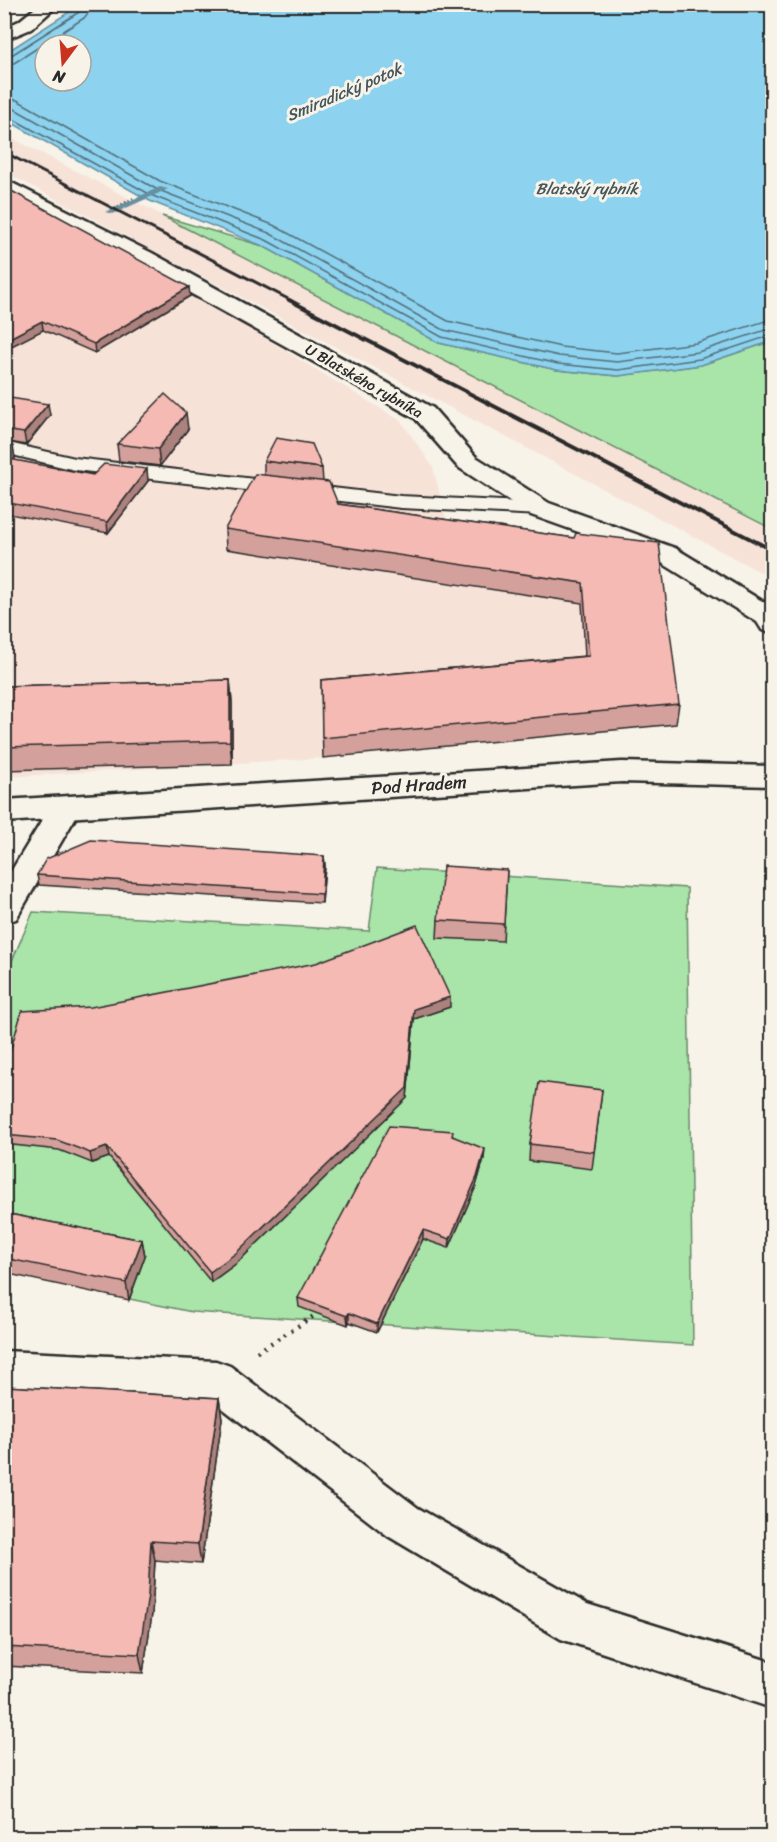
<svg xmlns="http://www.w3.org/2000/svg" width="777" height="1842" font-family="Sriracha,sans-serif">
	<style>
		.built { fill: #f7e2d8 }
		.green { fill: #a9e4a9; stroke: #6a886a; stroke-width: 1.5 }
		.water { fill: #8dd3ef; stroke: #6690a1; stroke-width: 1.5; fill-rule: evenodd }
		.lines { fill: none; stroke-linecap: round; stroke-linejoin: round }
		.shore { stroke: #526e79; stroke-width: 1.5 }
		.stream { fill: #6690a1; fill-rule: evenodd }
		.lane-casing { stroke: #2b2b2b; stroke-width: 4 }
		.street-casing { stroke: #2b2b2b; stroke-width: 5 }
		.secondary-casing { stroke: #2b2b2b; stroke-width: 5 }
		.path-far1 { stroke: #2b2b2b; stroke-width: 2; stroke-dasharray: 1 3; stroke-linecap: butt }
		.path { stroke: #2b2b2b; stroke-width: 4.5; stroke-dasharray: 2 6; stroke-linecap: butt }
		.lane { fill: #f7f3e8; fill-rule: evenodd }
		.street { fill: #f7f3e8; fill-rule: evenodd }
		.secondary { fill: #f7f3e8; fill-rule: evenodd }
		.rail-far1 { stroke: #2b2b2b; stroke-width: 3 }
		.rail { stroke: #2b2b2b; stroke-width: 4 }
		.wall { fill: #d4a09b; stroke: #2b2b2b; stroke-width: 1.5 }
		.shaded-wall { fill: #ac827e; stroke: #2b2b2b; stroke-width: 1.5 }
		.building { fill: #f6bab4; stroke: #2b2b2b; stroke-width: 1.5 }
		.labels { text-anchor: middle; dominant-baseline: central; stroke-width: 6; stroke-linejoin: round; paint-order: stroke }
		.far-street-label { font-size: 15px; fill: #2b2b2b; stroke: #f7f3e8 }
		.far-water-label { font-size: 16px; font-style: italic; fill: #44555c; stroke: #f7f3e8 }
		.street-label { font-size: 18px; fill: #2b2b2b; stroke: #f7f3e8 }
	</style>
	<rect width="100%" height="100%" fill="#f7f3e8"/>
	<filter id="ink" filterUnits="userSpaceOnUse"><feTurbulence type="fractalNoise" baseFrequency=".0167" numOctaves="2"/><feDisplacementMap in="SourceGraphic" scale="12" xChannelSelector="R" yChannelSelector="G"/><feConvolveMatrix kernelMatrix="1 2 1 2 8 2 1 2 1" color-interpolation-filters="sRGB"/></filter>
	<g filter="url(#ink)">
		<g class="built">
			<path d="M 4,134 L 772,529 L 772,578 L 5,172 Z"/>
			<path d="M 5,192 L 195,296 L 401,421 L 433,467 L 447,523 L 657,562 L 676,724 L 323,758 L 5,777 Z"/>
		</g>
		<g class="green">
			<path d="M 162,216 L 263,246 L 439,343 L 557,370 L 618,376 L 701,365 L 772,341 L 772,529 Z"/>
			<path d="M 377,868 L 687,888 L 693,1345 L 192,1312 L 5,1273 L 5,977 L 33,912 L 369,931 Z"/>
		</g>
		<path class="water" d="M 80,5 L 772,5 L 772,341 L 701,365 L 618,376 L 557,370 L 439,343 L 263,246 L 150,201 L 5,119 L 5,53 ZM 45,45 L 81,45 L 81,81 L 45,81 Z"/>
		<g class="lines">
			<g class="shore">
				<path d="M 4,57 L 10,56 L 79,12 L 83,4"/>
				<path d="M 4,65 L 14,63 L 84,18 L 89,12 L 90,4"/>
				<path d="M 4,98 L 17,100 L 160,181 L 273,225 L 448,321 L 561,347 L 617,353 L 696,343 L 772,319"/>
				<path d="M 4,107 L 13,108 L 156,189 L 269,233 L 444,330 L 559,356 L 617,362 L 698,352 L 772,328"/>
				<path d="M 4,114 L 153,196 L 266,240 L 442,337 L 558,364 L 618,370 L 700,359 L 772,335"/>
			</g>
			<path class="stream" d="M 160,187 L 168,189 L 113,214 L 105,212 Z"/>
			<g class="lane-casing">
				<path id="lane" d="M 4,442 L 75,458 L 401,496 L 540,503 L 547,505 L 549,509 L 547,513 L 540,515 L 401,508 L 75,470 L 4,453 Z"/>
			</g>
			<g class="street-casing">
				<g id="street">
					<path d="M 40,4 L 59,4 L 31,29 L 4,40 L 4,28 L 19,21 Z"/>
					<path d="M 4,179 L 152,253 L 433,408 L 476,457 L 549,503 L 675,548 L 772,607 L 772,632 L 762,630 L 757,622 L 657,560 L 531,515 L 458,467 L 415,418 L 136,263 L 4,193 Z"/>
					<path d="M 65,797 L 76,801 L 81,808 L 16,919 L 4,923 L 4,883 L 54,801 Z"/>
					<path d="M 4,1351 L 216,1361 L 230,1366 L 418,1508 L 587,1604 L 772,1662 L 772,1708 L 561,1639 L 388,1536 L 208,1397 L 4,1387 Z"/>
				</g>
			</g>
			<g class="secondary-casing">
				<path id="secondary" d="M 622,762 L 772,766 L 772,786 L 622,782 L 4,822 L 4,800 Z"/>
			</g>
			<path class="path-far1" d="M 118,206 L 135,197"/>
			<path class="path" d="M 257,1352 L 317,1314"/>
			<use href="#lane" class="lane"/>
			<use href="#street" class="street"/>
			<use href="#secondary" class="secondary"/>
			<path class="rail-far1" d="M 4,152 L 292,301"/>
			<path class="rail" d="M 289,300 L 772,550"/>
		</g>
		<g class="wall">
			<path d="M 4,187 L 190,296 L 95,353 L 43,330 Z"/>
			<path d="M 4,397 L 50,415 L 26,445 L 4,441 Z"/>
			<path d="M 188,429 L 160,466 L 119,461 L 117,444 Z"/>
			<path d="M 4,444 L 13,447 L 15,458 L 13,460 L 93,475 L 148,481 L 108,533 L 4,513 Z"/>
			<path d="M 264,461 L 322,468 L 323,482 L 338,504 L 574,538 L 679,704 L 676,724 L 323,758 L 321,680 L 585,656 L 582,603 L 226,549 L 225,529 L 264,475 Z"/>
			<path d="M 230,680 L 232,703 L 232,764 L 4,770 L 4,686 Z"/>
			<path d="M 324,856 L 325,866 L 322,903 L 39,885 L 37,875 Z"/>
			<path d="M 507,870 L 503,941 L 437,938 L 438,920 Z"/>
			<path d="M 450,1007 L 414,1019 L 407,1098 L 237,1263 L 211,1282 L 109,1157 L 92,1163 L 59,1150 L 4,1144 L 4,1072 Z"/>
			<path d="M 602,1090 L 592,1169 L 529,1161 L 530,1144 Z"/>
			<path d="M 453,1136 L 484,1158 L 476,1186 L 449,1248 L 423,1239 L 377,1332 L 349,1322 L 348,1325 L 299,1307 L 298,1298 Z"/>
			<path d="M 4,1213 L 142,1240 L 145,1256 L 129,1300 L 4,1273 Z"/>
			<path d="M 4,1386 L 219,1398 L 222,1419 L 201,1564 L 155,1560 L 152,1614 L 143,1673 L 4,1666 Z"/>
		</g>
		<g class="shaded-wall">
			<path d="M 189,287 L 190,296 L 95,353 L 94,344 Z"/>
			<path d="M 42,321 L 43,330 L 4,350 L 4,341 Z"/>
			<path d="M 48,404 L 50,415 L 26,445 L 24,433 Z"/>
			<path d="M 186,413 L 188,429 L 160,466 L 158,449 Z"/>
			<path d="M 13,447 L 15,458 L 6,470 L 4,457 Z"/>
			<path d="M 147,469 L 148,481 L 108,533 L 107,522 Z"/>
			<path d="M 230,680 L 232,703 L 232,764 L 230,741 Z"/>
			<path d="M 324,856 L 325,866 L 322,903 L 322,894 Z"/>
			<path d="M 450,997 L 450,1007 L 414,1019 L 407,1098 L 237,1263 L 211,1282 L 210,1272 L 414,1009 Z"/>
			<path d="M 107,1147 L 109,1157 L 92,1163 L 90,1153 Z"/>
			<path d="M 485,1149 L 484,1158 L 476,1186 L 449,1248 L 450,1239 Z"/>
			<path d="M 423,1230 L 423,1239 L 377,1332 L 377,1324 Z"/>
			<path d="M 142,1240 L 145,1256 L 129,1300 L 126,1283 Z"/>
			<path d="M 349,1313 L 349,1322 L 348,1325 L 347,1316 Z"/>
			<path d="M 219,1398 L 222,1419 L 201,1564 L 198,1544 Z"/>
			<path d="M 151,1541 L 155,1560 L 152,1614 L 143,1673 L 139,1654 Z"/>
		</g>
		<g class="building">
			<path d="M 4,187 L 189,287 L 94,344 L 42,321 L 4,341 Z"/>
			<path d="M 165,394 L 186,413 L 158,449 L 117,444 Z"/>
			<path d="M 4,397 L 48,404 L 24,433 L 4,430 Z"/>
			<path d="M 276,438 L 312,444 L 322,468 L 264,461 Z"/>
			<path d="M 4,444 L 13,447 L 4,457 Z"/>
			<path d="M 4,458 L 93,475 L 104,464 L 147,469 L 107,522 L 4,502 Z"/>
			<path d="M 255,474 L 329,482 L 338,504 L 574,538 L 576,533 L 659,543 L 679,704 L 322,738 L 321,680 L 589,656 L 583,583 L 225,529 Z"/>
			<path d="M 230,680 L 230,741 L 4,747 L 4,686 Z"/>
			<path d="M 91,840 L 324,856 L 322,894 L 37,875 L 46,859 Z"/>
			<path d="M 443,866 L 507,870 L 504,924 L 438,920 Z"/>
			<path d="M 417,925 L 450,997 L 414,1009 L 407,1088 L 236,1253 L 210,1272 L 107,1147 L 90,1153 L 57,1140 L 4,1135 L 4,1072 L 22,1011 L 91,1007 L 316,963 Z"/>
			<path d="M 539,1082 L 602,1090 L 594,1152 L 530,1144 Z"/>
			<path d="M 389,1126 L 453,1131 L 452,1136 L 485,1149 L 477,1177 L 450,1239 L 423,1230 L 377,1324 L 349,1313 L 347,1316 L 298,1298 Z"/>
			<path d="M 4,1213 L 142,1240 L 126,1283 L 4,1258 Z"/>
			<path d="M 4,1386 L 219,1398 L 198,1544 L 151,1541 L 148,1595 L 139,1654 L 4,1647 Z"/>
		</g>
	</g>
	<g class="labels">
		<g class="far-street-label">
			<text transform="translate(364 381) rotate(30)">U Blatského rybníka</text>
		</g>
		<g class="far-water-label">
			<text transform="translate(344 92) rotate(-23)">Smiradický potok</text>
			<text x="587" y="188">Blatský rybník</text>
		</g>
		<g class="street-label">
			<text transform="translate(419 785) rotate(-4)">Pod Hradem</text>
		</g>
	</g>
	<rect width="777" height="1842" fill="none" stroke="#f7f3e8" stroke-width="24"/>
	<rect x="12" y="12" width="753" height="1818" fill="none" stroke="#2b2b2b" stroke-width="2" filter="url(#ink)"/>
	<g transform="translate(63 63) rotate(196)"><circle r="28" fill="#f7f3e8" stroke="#a5a39c" stroke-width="1.5"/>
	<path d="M0-4.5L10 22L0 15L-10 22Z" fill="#c8321e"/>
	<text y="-9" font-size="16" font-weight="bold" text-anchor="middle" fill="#2b2b2b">N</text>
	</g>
</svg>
